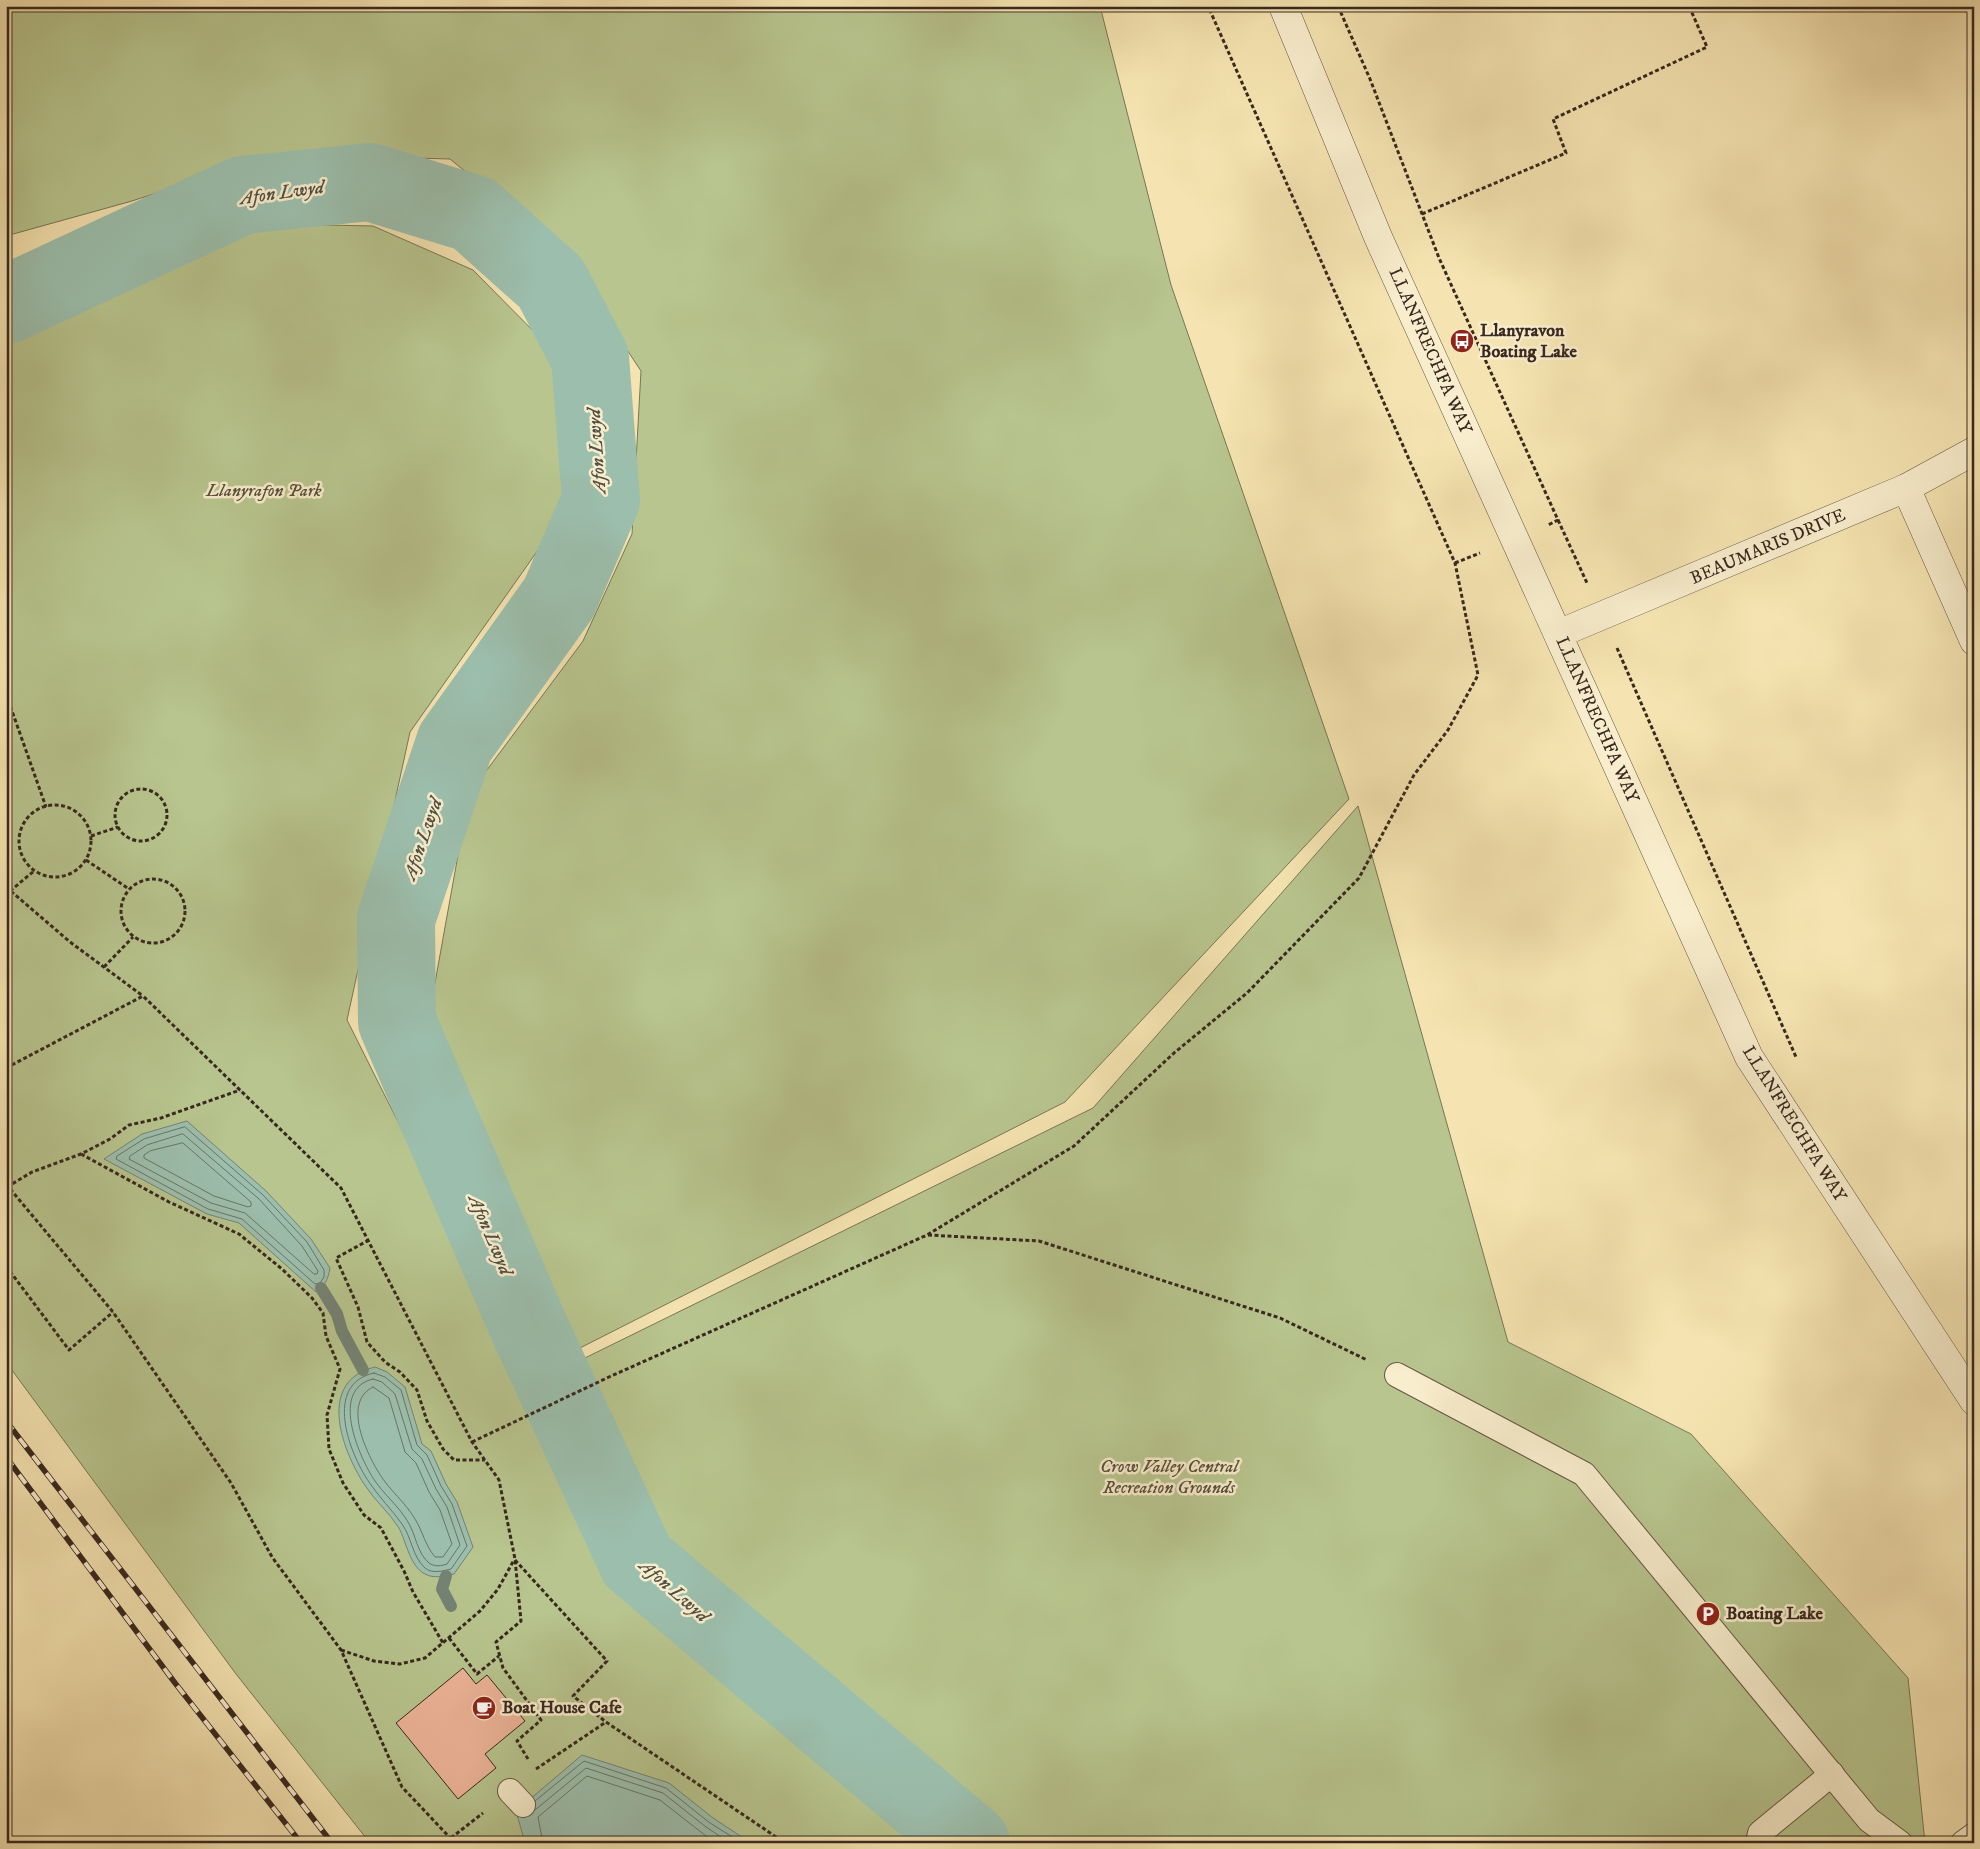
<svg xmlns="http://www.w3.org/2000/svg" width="1980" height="1849" font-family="'IM FELL DW Pica',serif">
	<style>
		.green { fill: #b8c58e; stroke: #787657 }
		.water { fill: #9cbfad; stroke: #748375 }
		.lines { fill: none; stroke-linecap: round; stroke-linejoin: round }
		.shore { stroke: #6a7466; stroke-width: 1 }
		.stream { stroke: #748375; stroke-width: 12 }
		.river { stroke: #9cbfad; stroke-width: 78 }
		.building { fill: #edb499; stroke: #382820 }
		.service-casing { stroke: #675744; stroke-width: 26 }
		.minor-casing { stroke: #675744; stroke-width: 29 }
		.tertiary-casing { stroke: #675744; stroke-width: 29 }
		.path { stroke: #382820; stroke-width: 3; stroke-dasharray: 4 2.5; stroke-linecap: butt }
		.service { stroke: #f8edcc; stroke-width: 24 }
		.minor { stroke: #f8edcc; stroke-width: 28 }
		.tertiary { stroke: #f8edcc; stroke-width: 28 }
		.rail-casing { stroke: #382820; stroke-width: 5.5 }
		.rail { stroke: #f8edcc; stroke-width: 4; stroke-dasharray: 11; stroke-linecap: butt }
		.labels { text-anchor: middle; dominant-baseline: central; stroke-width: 5; stroke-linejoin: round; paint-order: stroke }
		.poi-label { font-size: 18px; font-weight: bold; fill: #382820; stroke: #f8edcc; text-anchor: start }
		.street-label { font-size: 18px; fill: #382820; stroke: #f8edcc }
		.park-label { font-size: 18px; font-style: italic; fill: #584f3c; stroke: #f8edcc }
		.water-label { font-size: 19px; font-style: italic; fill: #514e43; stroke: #f8edcc }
	</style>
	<rect width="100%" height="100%" fill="#f5e4b1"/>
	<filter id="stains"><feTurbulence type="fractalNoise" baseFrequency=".004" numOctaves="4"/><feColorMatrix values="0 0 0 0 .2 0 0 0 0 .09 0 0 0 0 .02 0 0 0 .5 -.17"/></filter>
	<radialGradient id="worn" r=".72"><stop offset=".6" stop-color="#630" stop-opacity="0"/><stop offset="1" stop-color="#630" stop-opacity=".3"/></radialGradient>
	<g class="green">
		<path d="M 6,6 L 1100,6 L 1171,285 L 1349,799 L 1065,1102 L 576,1350 L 431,1005 L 469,794 L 583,641 L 632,534 L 641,371 L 561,250 L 450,159 L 275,154 L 132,201 L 6,236 Z"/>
		<path d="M 231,223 L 373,226 L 473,270 L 559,357 L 569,506 L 410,732 L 347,1020 L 530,1385 L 1093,1108 L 1358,806 L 1508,1342 L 1691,1434 L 1908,1678 L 1925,1843 L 370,1843 L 236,1674 L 6,1362 L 6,325 Z"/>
	</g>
	<g class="water">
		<path d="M 187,1121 L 266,1191 L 311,1239 L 330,1268 C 328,1280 325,1285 316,1292 L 239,1223 L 207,1214 L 104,1159 L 142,1134 Z"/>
		<path d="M 375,1367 L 387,1372 L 405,1387 L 422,1444 L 431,1451 L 446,1484 L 457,1502 L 473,1547 L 454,1574 C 444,1576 434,1579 425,1574 C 410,1567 406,1541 399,1528 C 389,1512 374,1500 364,1484 C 341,1448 317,1381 375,1367 Z"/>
		<path d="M 582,1755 L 669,1783 L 713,1818 L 751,1843 L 525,1843 L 516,1811 Z"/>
	</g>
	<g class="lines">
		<g class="shore">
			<path d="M 185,1127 L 263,1195 L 307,1242 L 324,1270 L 324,1277 L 320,1283 L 315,1284 L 242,1219 L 208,1209 L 116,1159 L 117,1156 L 144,1139 Z"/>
			<path d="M 183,1134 L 259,1199 L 302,1246 L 318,1271 L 317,1274 L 314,1274 L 245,1213 L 211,1203 L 129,1159 L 130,1156 L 147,1145 Z"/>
			<path d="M 183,1143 L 251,1202 L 251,1206 L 248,1207 L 214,1196 L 144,1158 L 144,1155 L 150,1151 Z"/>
			<path d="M 374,1373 L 385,1377 L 401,1390 L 417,1445 L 427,1455 L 441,1486 L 452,1504 L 467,1546 L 451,1569 C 443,1571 432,1574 425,1568 C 412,1556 412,1538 402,1524 C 392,1510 379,1497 369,1482 C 349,1453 323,1384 374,1373 Z"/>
			<path d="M 373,1379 L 382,1382 L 395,1394 L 412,1449 L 422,1459 L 436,1489 L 447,1507 L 460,1545 L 447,1564 C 442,1566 434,1567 429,1563 C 417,1553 416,1535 408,1522 C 399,1506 383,1494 373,1478 C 358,1454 330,1389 373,1379 Z"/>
			<path d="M 373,1387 L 389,1398 L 405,1452 L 416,1463 L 429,1492 L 440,1510 L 452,1544 L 443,1557 L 435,1557 C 425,1545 423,1532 415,1519 C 406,1503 389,1490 379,1473 C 366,1452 342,1402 373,1387 Z"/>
			<path d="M 535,1801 L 584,1761 L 666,1788 L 710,1823 L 742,1843"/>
			<path d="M 535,1810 L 586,1768 L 663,1793 L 706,1827 L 730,1843"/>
			<path d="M 543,1843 L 538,1817 L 587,1776 L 660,1800 L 715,1843"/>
		</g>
		<g class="stream">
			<path d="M 321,1288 L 337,1314 L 342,1331 L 363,1370"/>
			<path d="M 446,1576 L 442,1589 L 451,1606"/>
		</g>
		<path class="river" d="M 6,305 L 243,195 L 370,182 L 474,214 L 551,283 L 590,358 L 601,500 L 559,598 L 455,743 L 396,919 L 397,1022 L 530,1330 L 637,1561 L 971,1843"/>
	</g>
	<path class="building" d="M 463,1668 L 476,1684 L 487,1675 L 525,1721 L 485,1754 L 496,1768 L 458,1799 L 396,1723 Z"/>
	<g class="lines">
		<g class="service-casing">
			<g id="service">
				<path d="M 1397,1375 L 1584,1474 L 1869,1820 L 1900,1843"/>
				<path d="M 510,1791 L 523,1805"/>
				<path d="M 1758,1843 L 1760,1833 L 1832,1774"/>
				<path d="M 1963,1843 L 1974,1835"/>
			</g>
		</g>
		<g class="minor-casing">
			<g id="minor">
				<path d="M 1906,488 L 1974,641"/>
				<path d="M 1558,634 L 1906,488 L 1974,451"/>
			</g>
		</g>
		<g class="tertiary-casing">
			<path id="tertiary" d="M 1283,6 L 1378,237 L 1749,1057 L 1974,1401"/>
		</g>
		<g class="path">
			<path d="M 1338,6 L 1370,79 L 1439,258 L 1558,520 L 1548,525"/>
			<path d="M 1422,214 L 1566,153 L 1553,119 L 1707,47 L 1689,6"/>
			<path d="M 1558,520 L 1587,583"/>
			<path d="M 1455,563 L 1480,553"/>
			<path d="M 1617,648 L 1796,1057"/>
			<path d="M 6,694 L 46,807"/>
			<circle cx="141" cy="815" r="26"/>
			<circle cx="55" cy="841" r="36"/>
			<path d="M 91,836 L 118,827"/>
			<path d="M 86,860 L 129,889"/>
			<circle cx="153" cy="911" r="32"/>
			<path d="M 6,887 L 70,942 L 143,996"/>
			<path d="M 10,891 L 34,871"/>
			<path d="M 104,967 L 133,937"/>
			<path d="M 6,1068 L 143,996 L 341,1188 L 472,1442 L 499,1480 L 515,1559 L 521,1621 L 496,1642 L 503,1668 L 541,1720 L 517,1741 L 528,1759"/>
			<path d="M 81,1154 L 169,1202 L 239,1234 L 282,1269 L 312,1298 L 323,1313 L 326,1336 L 340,1369 L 327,1415 L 329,1449 L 343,1483 L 364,1515 L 381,1528 L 404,1571 L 413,1592 L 443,1643"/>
			<path d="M 6,1184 L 113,1312 L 231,1483 L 272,1557 L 341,1650 L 402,1787 L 455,1843"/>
			<path d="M 7,1187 L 32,1172 L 81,1154 L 110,1139 L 129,1125 L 161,1118 L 240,1090"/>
			<path d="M 928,1235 L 1039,1241 L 1280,1318 L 1367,1360"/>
			<path d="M 369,1240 L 336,1258 L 358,1307 L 367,1342 L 385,1362 L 400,1372 L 417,1390 L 427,1421 L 443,1449 L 454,1460 L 485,1460"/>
			<path d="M 6,1266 L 69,1350 L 113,1312"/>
			<path d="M 472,1442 L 609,1377 L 927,1235 L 1074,1146 L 1174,1053 L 1247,993 L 1359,878 L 1414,775 L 1448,730 L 1478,675 L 1455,563 L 1208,6"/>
			<path d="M 515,1560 L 607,1661 L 573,1696 L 606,1722 L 785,1843"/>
			<path d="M 449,1638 L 477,1674 L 499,1656"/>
			<path d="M 341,1650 L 374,1661 L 400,1664 L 425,1658 L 480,1611 L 498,1589 L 514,1560"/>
			<path d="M 536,1769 L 606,1722"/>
			<path d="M 451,1838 L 483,1813"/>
		</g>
		<use href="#service" class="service"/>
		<use href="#minor" class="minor"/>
		<use href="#tertiary" class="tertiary"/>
		<g class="rail-casing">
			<g id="rail">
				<path d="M 6,1421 L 332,1843"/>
				<path d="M 6,1457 L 175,1683 L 301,1843"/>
			</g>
		</g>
		<use href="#rail" class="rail"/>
	</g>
	<defs>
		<g id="bus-disc" transform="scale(1.25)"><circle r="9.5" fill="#8f2418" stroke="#f8edcc"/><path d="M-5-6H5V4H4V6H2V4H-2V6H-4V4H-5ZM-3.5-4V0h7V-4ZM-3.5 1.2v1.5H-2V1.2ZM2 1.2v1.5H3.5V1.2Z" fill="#fff"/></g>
		<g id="parking-disc" transform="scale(1.25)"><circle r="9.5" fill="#8f2418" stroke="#f8edcc"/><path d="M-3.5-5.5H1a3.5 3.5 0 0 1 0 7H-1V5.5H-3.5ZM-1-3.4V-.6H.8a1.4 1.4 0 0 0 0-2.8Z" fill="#fff"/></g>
		<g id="cafe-disc" transform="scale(1.25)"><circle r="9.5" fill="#8f2418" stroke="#f8edcc"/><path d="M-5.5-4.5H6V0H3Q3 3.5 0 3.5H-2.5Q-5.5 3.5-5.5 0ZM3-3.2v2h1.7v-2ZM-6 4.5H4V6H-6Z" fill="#fff"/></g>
	</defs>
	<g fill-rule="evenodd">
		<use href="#bus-disc" x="1462" y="341"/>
		<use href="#parking-disc" x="1708" y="1614"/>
		<use href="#cafe-disc" x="484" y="1708"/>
	</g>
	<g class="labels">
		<g class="poi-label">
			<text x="1480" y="331">Llanyravon<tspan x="1480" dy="21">Boating Lake</tspan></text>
			<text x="1726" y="1614">Boating Lake</text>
			<text x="502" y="1708">Boat House Cafe</text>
		</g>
		<g class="street-label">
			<text transform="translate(1430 351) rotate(66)">LLANFRECHFA WAY</text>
			<text transform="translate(1768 547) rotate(-23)">BEAUMARIS DRIVE</text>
			<text transform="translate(1597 720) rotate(66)">LLANFRECHFA WAY</text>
			<text transform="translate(1794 1124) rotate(58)">LLANFRECHFA WAY</text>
		</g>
		<g class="park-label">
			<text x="264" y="491">Llanyrafon Park</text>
			<text x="1169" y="1467">Crow Valley Central<tspan x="1169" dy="21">Recreation Grounds</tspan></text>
		</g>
		<g class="water-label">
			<text transform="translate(282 193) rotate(-8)">Afon Lwyd</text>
			<text transform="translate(597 451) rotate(-94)">Afon Lwyd</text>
			<text transform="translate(423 839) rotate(-71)">Afon Lwyd</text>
			<text transform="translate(490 1235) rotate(67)">Afon Lwyd</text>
			<text transform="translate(674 1591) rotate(41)">Afon Lwyd</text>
		</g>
	</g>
	<rect width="1980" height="1849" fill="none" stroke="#f5e4b1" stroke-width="25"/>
	<rect x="8" y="8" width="1965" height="1834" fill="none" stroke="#382820" stroke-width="2.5"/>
	<rect x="12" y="12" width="1955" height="1824" fill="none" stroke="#382820"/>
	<rect width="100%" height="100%" filter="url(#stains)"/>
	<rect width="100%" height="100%" fill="url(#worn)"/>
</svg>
